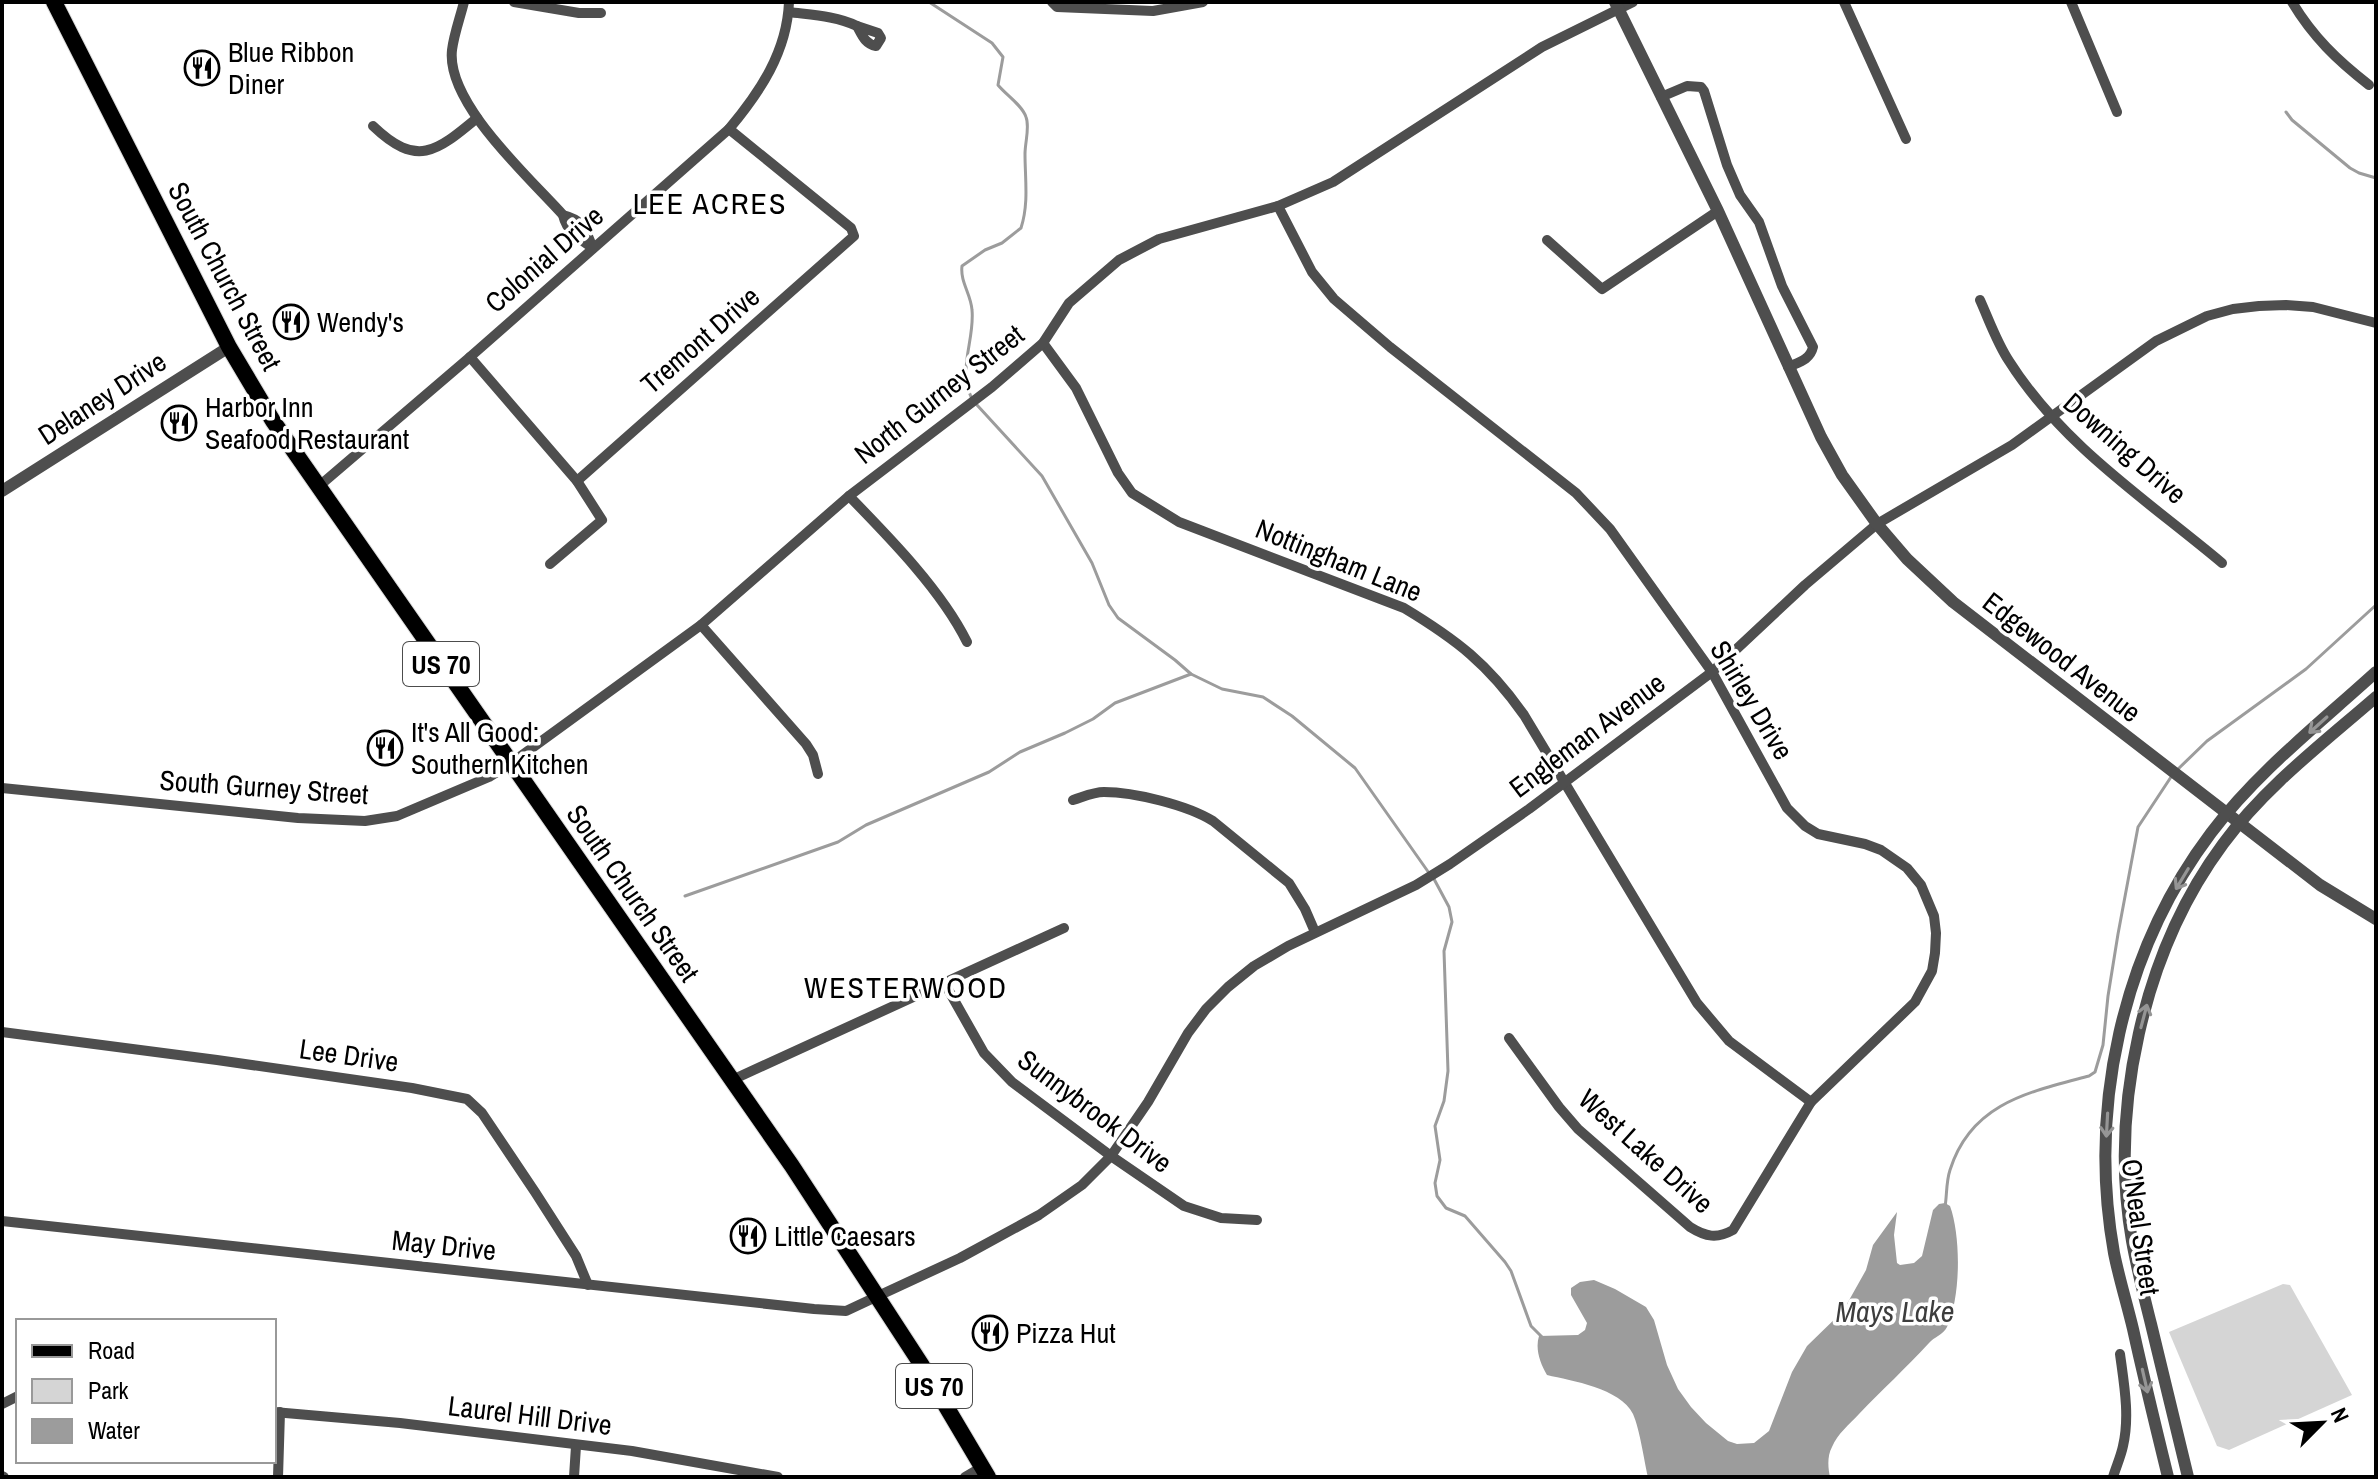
<svg xmlns="http://www.w3.org/2000/svg" width="2378" height="1479" font-family="'Archivo Narrow',sans-serif">
	<style>
		.green { fill: #d5d5d5 }
		.water { fill: #9c9c9c }
		.lines { fill: none; stroke-linecap: round; stroke-linejoin: round }
		.stream { stroke: #9c9c9c; stroke-width: 3 }
		.primary-casing { stroke: #dbdbdb; stroke-width: 18 }
		.minor { stroke: #4e4e4e; stroke-width: 10 }
		.tertiary { stroke: #4e4e4e; stroke-width: 12 }
		.primary { stroke: #000; stroke-width: 16 }
		.oneway { stroke: #959595 }
		.labels { text-anchor: middle; dominant-baseline: central; stroke-width: 7; stroke-linejoin: round; paint-order: stroke }
		.shield { fill: #fff; stroke: #4c4c4c; stroke-width: 2 }
		.shield-label { font-size: 26px; font-weight: bold; fill: #000 }
		.poi-label { font-size: 28px; fill: #000; stroke: #fff; text-anchor: start }
		.street-label { font-size: 28px; fill: #000; stroke: #fff }
		.neighbourhood-label { font-size: 30px; letter-spacing: 2px; fill: #000; stroke: #fff }
		.water-label { font-size: 30px; font-style: italic; fill: #3d3d3d; stroke: #fff }
	</style>
	<rect width="100%" height="100%" fill="#fff"/>
	<path class="green" d="M 2283,1284 L 2290,1285 L 2352,1395 L 2229,1450 L 2217,1446 L 2169,1332 Z"/>
	<path class="water" d="M 1945,1203 L 1950,1206 C 1961,1236 1961,1297 1947,1327 C 1943,1335 1934,1337 1929,1343 C 1906,1368 1882,1390 1859,1414 C 1849,1425 1838,1433 1832,1447 C 1827,1456 1828,1468 1830,1477 L 1648,1477 C 1644,1460 1640,1430 1633,1414 C 1620,1388 1572,1381 1547,1375 C 1540,1363 1535,1349 1539,1336 L 1578,1335 L 1585,1330 L 1587,1323 L 1571,1295 L 1571,1288 L 1580,1282 L 1594,1280 L 1615,1289 L 1646,1307 L 1654,1320 L 1667,1365 L 1678,1389 L 1691,1407 L 1706,1423 L 1728,1441 L 1737,1444 L 1754,1443 L 1769,1431 L 1792,1372 L 1807,1346 L 1843,1311 L 1866,1270 L 1873,1245 L 1897,1212 L 1894,1235 L 1897,1263 L 1900,1265 L 1914,1263 L 1922,1256 L 1933,1210 L 1939,1204 Z"/>
	<g class="lines">
		<g class="stream">
			<path d="M 929,2 L 992,43 L 1003,57 L 998,85 C 1006,95 1022,105 1026,117 C 1030,127 1025,142 1025,154 C 1025,179 1029,203 1021,228 L 1002,243 L 985,250 L 962,266 C 960,282 971,294 972,310 C 975,340 957,369 972,399"/>
			<path d="M 2286,112 L 2292,120 L 2350,168 L 2359,173 L 2376,178"/>
			<path d="M 977,405 L 1042,476 L 1092,563 L 1109,605 L 1118,618 L 1175,660 L 1191,674 L 1222,689 L 1263,697 L 1292,716 L 1355,768 L 1429,873"/>
			<path d="M 2176,771 L 2207,741 L 2306,669 L 2376,605"/>
			<path d="M 1434,879 L 1449,907 L 1452,922 L 1444,951 L 1448,1071 L 1444,1101 L 1435,1126 L 1440,1160 L 1435,1183 L 1437,1196 L 1446,1208 L 1465,1216 L 1505,1262 L 1511,1271 L 1531,1326 L 1543,1338"/>
			<path d="M 685,896 L 838,842 L 866,825 L 989,772 L 1020,752 L 1065,733 L 1093,719 L 1115,703 L 1191,674"/>
			<path d="M 1945,1207 C 1947,1195 1946,1182 1950,1170 C 1971,1103 2029,1092 2089,1076 L 2095,1072 L 2103,1045 L 2108,996 L 2118,934 L 2138,827 L 2171,777"/>
		</g>
		<g class="primary-casing">
			<path id="primary" d="M 54,2 L 229,347 L 273,421 L 792,1166 L 921,1364 L 988,1477"/>
		</g>
		<g class="minor">
			<path d="M 464,2 C 460,18 454,34 452,50 C 446,103 529,177 563,215 C 567,232 579,239 593,248"/>
			<path d="M 514,2 L 579,13 L 601,13"/>
			<path d="M 1052,2 L 1057,7 L 1153,11 L 1203,2"/>
			<path d="M 1844,2 L 1906,139"/>
			<path d="M 2071,2 L 2117,112"/>
			<path d="M 2292,2 C 2313,37 2337,60 2369,85"/>
			<path d="M 789,12 C 812,15 836,16 857,26"/>
			<path d="M 857,26 L 878,33 L 881,38 L 876,46 C 865,44 862,35 857,26 Z"/>
			<path d="M 1661,97 L 1687,86 L 1701,87 L 1704,91 L 1727,165 L 1740,195 L 1759,222 L 1782,286 L 1813,347 C 1810,360 1799,362 1788,367"/>
			<path d="M 373,126 C 417,168 436,152 477,118"/>
			<path d="M 1278,206 L 1312,272 L 1334,299 L 1390,347 L 1576,493 L 1610,529 L 1712,672 L 1787,808 L 1805,826 L 1818,834 L 1865,844 L 1881,850 L 1907,868 L 1921,885 L 1934,916 L 1936,933 L 1935,953 L 1932,971 L 1915,1002 L 1811,1102 L 1733,1230 C 1717,1239 1706,1237 1690,1227 L 1578,1129 L 1559,1107 L 1509,1038"/>
			<path d="M 563,215 C 583,220 585,228 592,246"/>
			<path d="M 1547,240 L 1602,289 L 1718,211"/>
			<path d="M 1980,300 C 1989,320 1997,343 2009,361 C 2063,446 2147,500 2222,563"/>
			<path d="M 1043,343 L 1076,388 L 1118,473 L 1132,493 L 1179,522 L 1404,608 C 1457,640 1488,664 1524,715 L 1697,1003 L 1729,1041 L 1811,1102"/>
			<path d="M 470,357 L 577,481 L 602,520 L 550,564"/>
			<path d="M 577,481 L 854,236 L 851,228 L 729,129"/>
			<path d="M 318,487 L 470,357 L 729,129 C 760,92 787,52 789,2"/>
			<path d="M 849,496 C 889,537 942,591 967,642"/>
			<path d="M 701,625 L 806,744 L 813,755 L 818,774"/>
			<path d="M 2,788 L 298,818 L 365,821 L 397,816 L 489,777 L 510,764 L 701,625 L 849,496 L 992,387 L 1043,343 L 1069,303 L 1119,260 L 1159,239 L 1278,206 L 1333,182 L 1542,47 L 1633,2"/>
			<path d="M 1073,800 C 1083,797 1093,792 1104,792 C 1134,792 1187,805 1213,821 L 1289,883 L 1305,909 L 1315,932"/>
			<path d="M 945,984 L 984,1053 L 1012,1082 L 1111,1156 L 1184,1206 L 1221,1218 L 1257,1220"/>
			<path d="M 2,1032 L 217,1060 L 412,1088 L 467,1099 L 482,1113 L 535,1192 L 576,1256 L 588,1285"/>
			<path d="M 732,1080 L 1064,928"/>
			<path d="M 2,1221 L 814,1309 L 846,1311 L 878,1296 L 960,1258 L 1039,1215 L 1082,1185 L 1111,1156 L 1148,1102 L 1188,1033 L 1206,1009 L 1228,987 L 1254,966 L 1288,946 L 1416,885 L 1450,864 L 1529,809 L 1712,672 L 1805,585 L 1877,524 L 2012,445 L 2156,341 L 2207,316 L 2233,309 L 2259,306 L 2286,305 L 2313,307 L 2376,323"/>
			<path d="M 2,1404 L 18,1396"/>
			<path d="M 274,1412 L 400,1423 L 632,1451 L 778,1477"/>
			<path d="M 2,1476 L 4,1477"/>
			<path d="M 278,1477 L 280,1412"/>
			<path d="M 574,1477 L 576,1446"/>
			<path d="M 965,1477 L 982,1467"/>
			<path d="M 2113,1477 C 2116,1467 2121,1456 2123,1446 C 2130,1416 2124,1384 2120,1354"/>
		</g>
		<g class="tertiary">
			<path d="M 1615,2 L 1718,211 L 1821,437 L 1842,475 L 1877,524 L 1907,559 L 1953,602 L 2320,885 L 2376,919"/>
			<path d="M 2,491 L 229,347"/>
			<path d="M 2168,1477 C 2156,1428 2144,1379 2133,1329 C 2127,1304 2119,1278 2114,1253 C 2088,1108 2122,951 2211,833 C 2257,772 2320,723 2376,672"/>
			<path d="M 2188,1477 C 2176,1426 2163,1375 2151,1324 C 2144,1296 2137,1269 2132,1241 C 2109,1109 2143,952 2223,844 C 2265,787 2323,743 2376,697"/>
		</g>
		<use href="#primary" class="primary"/>
	</g>
	<defs><path id="oneway-shaft" d="M-6 0H5M1.5-3L5.5 0L1.5 3" fill="none" stroke-width="1.6" stroke-linecap="round" stroke-linejoin="round" transform="scale(2)"/></defs>
	<g class="oneway">
		<use href="#oneway-shaft" transform="translate(2318 725) rotate(138)"/>
		<use href="#oneway-shaft" transform="translate(2182 879) rotate(121)"/>
		<use href="#oneway-shaft" transform="translate(2144 1016) rotate(-75)"/>
		<use href="#oneway-shaft" transform="translate(2107 1125) rotate(93)"/>
		<use href="#oneway-shaft" transform="translate(2145 1381) rotate(77)"/>
	</g>
	<defs>
		<g id="restaurant-ring" transform="scale(1.8)"><circle r="9.5" fill="#fff" stroke="#000" stroke-width="1.5"/><path d="M-5-6h1v4h1v-4h1v4h1v-4h1v5L-1.5 .5V6h-2V.5L-5-1ZM5-6V6H3V1.5H1.5Q1.5-4 5-6Z" fill="#000"/></g>
	</defs>
	<g fill-rule="evenodd">
		<use href="#restaurant-ring" x="202" y="68"/>
		<use href="#restaurant-ring" x="291" y="322"/>
		<use href="#restaurant-ring" x="179" y="423"/>
		<use href="#restaurant-ring" x="385" y="748"/>
		<use href="#restaurant-ring" x="748" y="1236"/>
		<use href="#restaurant-ring" x="990" y="1333"/>
	</g>
	<g class="labels">
		<g class="shield">
			<rect x="403" y="642" width="76" height="44" rx="6"/>
			<rect x="896" y="1364" width="76" height="44" rx="6"/>
		</g>
		<g class="shield-label">
			<text x="441" y="664">US 70</text>
			<text x="934" y="1386">US 70</text>
		</g>
		<g class="poi-label">
			<text x="228" y="52">Blue Ribbon<tspan x="228" dy="32">Diner</tspan></text>
			<text x="317" y="322">Wendy's</text>
			<text x="205" y="407">Harbor Inn<tspan x="205" dy="32">Seafood Restaurant</tspan></text>
			<text x="411" y="732">It's All Good:<tspan x="411" dy="32">Southern Kitchen</tspan></text>
			<text x="774" y="1236">Little Caesars</text>
			<text x="1016" y="1333">Pizza Hut</text>
		</g>
		<g class="street-label">
			<text transform="translate(544 259) rotate(-41)">Colonial Drive</text>
			<text transform="translate(225 276) rotate(62)">South Church Street</text>
			<text transform="translate(700 340) rotate(-41)">Tremont Drive</text>
			<text transform="translate(939 394) rotate(-38)">North Gurney Street</text>
			<text transform="translate(102 398) rotate(-33)">Delaney Drive</text>
			<text transform="translate(2125 448) rotate(41)">Downing Drive</text>
			<text transform="translate(1339 560) rotate(22)">Nottingham Lane</text>
			<text transform="translate(2062 657) rotate(38)">Edgewood Avenue</text>
			<text transform="translate(1752 700) rotate(59)">Shirley Drive</text>
			<text transform="translate(1587 735) rotate(-37)">Engleman Avenue</text>
			<text transform="translate(264 787) rotate(4)">South Gurney Street</text>
			<text transform="translate(633 893) rotate(55)">South Church Street</text>
			<text transform="translate(349 1055) rotate(8)">Lee Drive</text>
			<text transform="translate(1095 1111) rotate(37)">Sunnybrook Drive</text>
			<text transform="translate(1646 1151) rotate(42)">West Lake Drive</text>
			<text transform="translate(2141 1227) rotate(82)">O'Neal Street</text>
			<text transform="translate(444 1245) rotate(6)">May Drive</text>
			<text transform="translate(530 1415) rotate(7)">Laurel Hill Drive</text>
		</g>
		<g class="neighbourhood-label">
			<text x="710" y="203">LEE ACRES</text>
			<text x="906" y="987">WESTERWOOD</text>
		</g>
		<g class="water-label">
			<text x="1895" y="1311">Mays Lake</text>
		</g>
	</g>
	<rect width="2378" height="1479" fill="none" stroke="#000000" stroke-width="8"/>
	<rect x="16" y="1319" width="260" height="144" fill="#ffffff" stroke="#999999" stroke-width="2"/>
	<rect x="32" y="1345" width="40" height="12" fill="#000000" stroke="#999999" stroke-width="2"/>
	<text x="88" y="1359" font-size="24" fill="#000000">Road</text>
	<rect x="32" y="1379" width="40" height="24" fill="#d5d5d5" stroke="#999999" stroke-width="2"/>
	<text x="88" y="1399" font-size="24" fill="#000000">Park</text>
	<rect x="32" y="1419" width="40" height="24" fill="#9c9c9c" stroke="#999999" stroke-width="2"/>
	<text x="88" y="1439" font-size="24" fill="#000000">Water</text>
	<g transform="translate(2322 1423) rotate(66)" stroke="#ffffff" stroke-width="6" paint-order="stroke">
	<path d="M0-6L14 30L0 20L-14 30Z" fill="#000000"/>
	<text y="-12" font-size="22" font-weight="bold" text-anchor="middle" fill="#000000">N</text>
	</g>
</svg>
